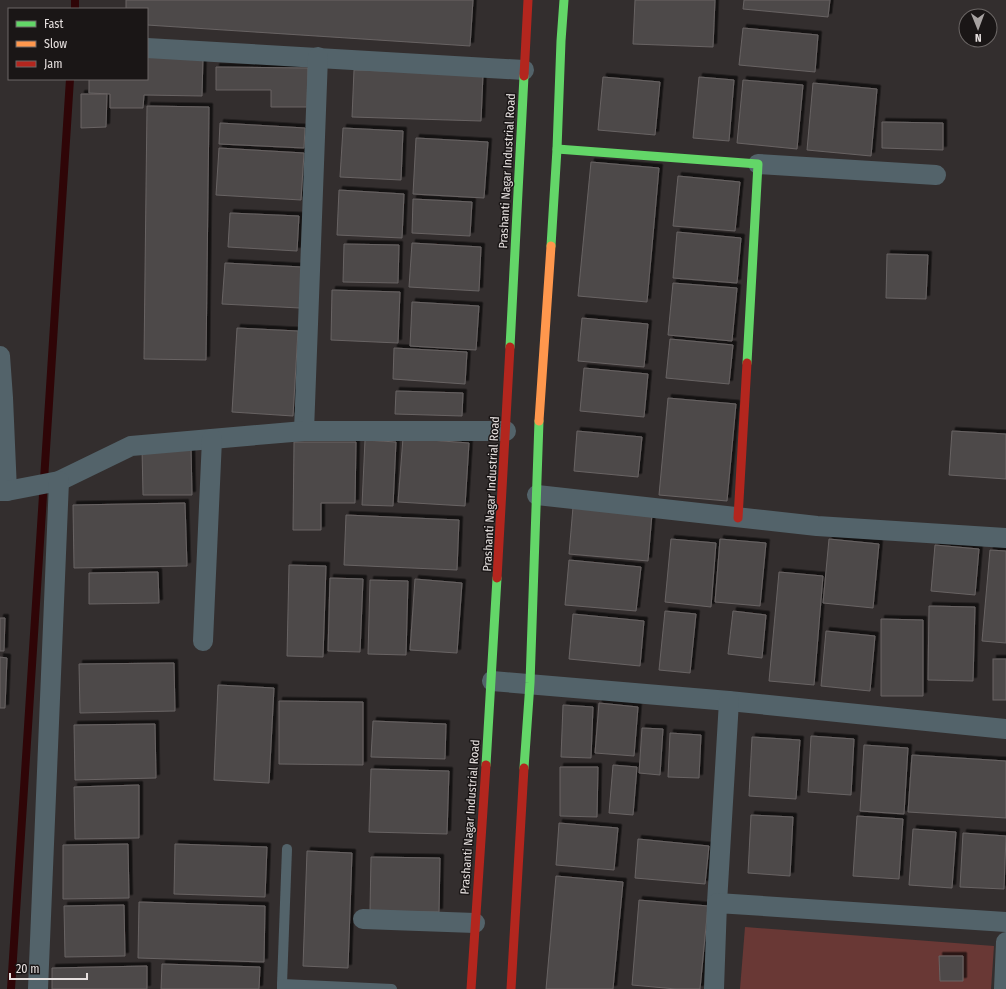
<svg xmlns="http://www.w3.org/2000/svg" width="1006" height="989" font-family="'Fira Sans Condensed',sans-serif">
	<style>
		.green { fill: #693835 }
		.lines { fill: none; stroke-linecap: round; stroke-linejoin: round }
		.stream { stroke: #2f0507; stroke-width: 8 }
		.building { fill: #4e4a4a; stroke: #686363; filter: url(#shadow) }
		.lane { stroke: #53636a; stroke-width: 10 }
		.street { stroke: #53636a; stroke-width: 20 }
		.fast { stroke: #63d668; stroke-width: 9 }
		.slow { stroke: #ff974d; stroke-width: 9 }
		.jam { stroke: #b3261e; stroke-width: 9 }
		.labels { text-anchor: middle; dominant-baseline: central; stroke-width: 3; stroke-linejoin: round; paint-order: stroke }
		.street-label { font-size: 12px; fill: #e6e0df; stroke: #1a1616 }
	</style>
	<defs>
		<filter id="shadow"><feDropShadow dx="3.5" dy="-3.5" stdDeviation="0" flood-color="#0009"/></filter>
	</defs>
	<rect width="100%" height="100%" fill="#332e2e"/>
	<path class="green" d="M 745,927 L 994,946 L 991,989 L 740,989 Z"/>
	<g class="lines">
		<g class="stream">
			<path d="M 75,9 L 75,0"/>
			<path d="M 11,989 L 70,79"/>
		</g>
	</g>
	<g class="building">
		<path d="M 126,0 L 473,0 L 470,46 L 147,25 L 147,9 L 126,9 Z"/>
		<path d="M 635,0 L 715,0 L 713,47 L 633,44 Z"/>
		<path d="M 744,0 L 830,0 L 828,17 L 743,9 Z"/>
		<path d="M 743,28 L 818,35 L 815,72 L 739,65 Z"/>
		<path d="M 147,55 L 203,56 L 202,96 L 144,95 L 143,108 L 110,108 L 110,94 L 89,93 L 89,79 L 147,79 Z"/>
		<path d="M 216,67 L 308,68 L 307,107 L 271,107 L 271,90 L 216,90 Z"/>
		<path d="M 354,70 L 483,74 L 481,121 L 352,117 Z"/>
		<path d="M 603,77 L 660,82 L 655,135 L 598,130 Z"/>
		<path d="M 699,77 L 734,80 L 729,141 L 693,138 Z"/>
		<path d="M 743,80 L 803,85 L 797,149 L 737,143 Z"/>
		<path d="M 813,83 L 877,89 L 871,156 L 807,150 Z"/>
		<path d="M 81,94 L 107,94 L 106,127 L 81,128 Z"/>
		<path d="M 147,106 L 209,107 L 206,360 L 144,359 Z"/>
		<path d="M 882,122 L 943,123 L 943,150 L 882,148 Z"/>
		<path d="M 220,123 L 305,128 L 304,148 L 219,144 Z"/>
		<path d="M 343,128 L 403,131 L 401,180 L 340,177 Z"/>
		<path d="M 416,138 L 488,142 L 484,198 L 413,194 Z"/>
		<path d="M 219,148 L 304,153 L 301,200 L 216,195 Z"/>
		<path d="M 591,162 L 659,168 L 647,302 L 578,296 Z"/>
		<path d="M 678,176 L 740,182 L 735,231 L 673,226 Z"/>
		<path d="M 339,190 L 404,194 L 402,238 L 337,235 Z"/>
		<path d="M 413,199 L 472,202 L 470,236 L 412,233 Z"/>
		<path d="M 230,213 L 299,216 L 297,251 L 228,247 Z"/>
		<path d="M 677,232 L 741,238 L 737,283 L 673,278 Z"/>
		<path d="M 412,243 L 481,247 L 479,291 L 409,287 Z"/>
		<path d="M 344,244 L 399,245 L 398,283 L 343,282 Z"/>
		<path d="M 887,254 L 928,255 L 926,299 L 886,298 Z"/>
		<path d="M 225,263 L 302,267 L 300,308 L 222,304 Z"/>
		<path d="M 673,283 L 737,288 L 732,341 L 668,335 Z"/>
		<path d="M 332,290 L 400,292 L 398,343 L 331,340 Z"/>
		<path d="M 412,302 L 479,306 L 476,350 L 410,346 Z"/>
		<path d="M 582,318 L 648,324 L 644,367 L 578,361 Z"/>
		<path d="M 237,328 L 298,331 L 293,416 L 232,412 Z"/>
		<path d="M 670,339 L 733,345 L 729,384 L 666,378 Z"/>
		<path d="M 394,348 L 467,352 L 465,384 L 393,379 Z"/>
		<path d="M 584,368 L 648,374 L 644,417 L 580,411 Z"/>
		<path d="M 396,391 L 463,393 L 462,416 L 395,414 Z"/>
		<path d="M 668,398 L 736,404 L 727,501 L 659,495 Z"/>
		<path d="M 577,431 L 642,437 L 638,477 L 574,471 Z"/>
		<path d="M 952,431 L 1006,434 L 1006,479 L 949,475 Z"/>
		<path d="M 403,438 L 469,443 L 465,506 L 398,502 Z"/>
		<path d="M 365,440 L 396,442 L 393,506 L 362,505 Z"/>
		<path d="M 294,442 L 356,442 L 355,503 L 321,503 L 321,530 L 293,530 Z"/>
		<path d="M 191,447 L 192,495 L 143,495 L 142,448 Z"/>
		<path d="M 185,503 L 187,566 L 74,568 L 73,505 Z"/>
		<path d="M 573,507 L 652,514 L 648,561 L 569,554 Z"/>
		<path d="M 346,515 L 459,520 L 457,570 L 344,565 Z"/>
		<path d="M 671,539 L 716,543 L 711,607 L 665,602 Z"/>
		<path d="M 720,539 L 766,543 L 760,606 L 715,602 Z"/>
		<path d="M 829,539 L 879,544 L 873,608 L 823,603 Z"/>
		<path d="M 935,545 L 979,549 L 975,595 L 931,591 Z"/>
		<path d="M 990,550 L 1006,551 L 1006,643 L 982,641 Z"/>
		<path d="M 569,560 L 641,567 L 636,611 L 565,605 Z"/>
		<path d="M 289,565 L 326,566 L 323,657 L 287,656 Z"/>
		<path d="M 158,572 L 159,603 L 89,604 L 89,573 Z"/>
		<path d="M 779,572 L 823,576 L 814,685 L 769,681 Z"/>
		<path d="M 330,578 L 363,579 L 360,652 L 328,651 Z"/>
		<path d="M 415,579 L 462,583 L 457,653 L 410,650 Z"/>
		<path d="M 370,580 L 408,581 L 406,655 L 368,654 Z"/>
		<path d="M 929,606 L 975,607 L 973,681 L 928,680 Z"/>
		<path d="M 665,611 L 696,614 L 690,673 L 659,670 Z"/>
		<path d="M 733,611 L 766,615 L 762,658 L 728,654 Z"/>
		<path d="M 573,614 L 644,621 L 640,666 L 569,659 Z"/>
		<path d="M 0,618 L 5,618 L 4,651 L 0,651 Z"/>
		<path d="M 881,619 L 923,620 L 923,696 L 881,696 Z"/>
		<path d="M 826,631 L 875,636 L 870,691 L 821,686 Z"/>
		<path d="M 0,657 L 7,658 L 5,708 L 0,708 Z"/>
		<rect x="993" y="659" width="13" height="41"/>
		<path d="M 174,663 L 175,711 L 80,713 L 79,664 Z"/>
		<path d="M 218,685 L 274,688 L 269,783 L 214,780 Z"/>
		<path d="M 279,701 L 363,702 L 363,765 L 279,764 Z"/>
		<path d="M 599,703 L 638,707 L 634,756 L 595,753 Z"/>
		<path d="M 563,705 L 593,707 L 591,758 L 561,757 Z"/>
		<path d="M 373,721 L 446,724 L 445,759 L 371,757 Z"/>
		<path d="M 155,724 L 156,778 L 75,780 L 74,725 Z"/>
		<path d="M 642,728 L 663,729 L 660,775 L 639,773 Z"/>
		<path d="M 670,733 L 701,735 L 699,778 L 668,777 Z"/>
		<path d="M 811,736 L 854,739 L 851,795 L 808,792 Z"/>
		<path d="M 752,737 L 800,740 L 796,799 L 749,796 Z"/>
		<path d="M 864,745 L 908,748 L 904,814 L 860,811 Z"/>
		<path d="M 912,755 L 1006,761 L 1006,818 L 908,812 Z"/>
		<path d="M 613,765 L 637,767 L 633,815 L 609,813 Z"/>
		<path d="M 560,767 L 598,767 L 597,817 L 560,816 Z"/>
		<path d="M 371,769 L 449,771 L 447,834 L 369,832 Z"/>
		<path d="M 139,785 L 139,838 L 75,839 L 74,787 Z"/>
		<path d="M 751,815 L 793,817 L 790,876 L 748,873 Z"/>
		<path d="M 857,816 L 903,819 L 899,879 L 853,876 Z"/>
		<path d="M 559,823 L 618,828 L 614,870 L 556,865 Z"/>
		<path d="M 913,829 L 956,832 L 952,888 L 909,885 Z"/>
		<path d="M 963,833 L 1006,836 L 1004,889 L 960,887 Z"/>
		<path d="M 638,839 L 709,846 L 705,884 L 635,878 Z"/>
		<path d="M 128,844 L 129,898 L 63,899 L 63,845 Z"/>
		<path d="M 175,844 L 267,847 L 265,897 L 174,894 Z"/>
		<path d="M 307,851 L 352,853 L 348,968 L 303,966 Z"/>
		<path d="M 371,857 L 440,858 L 439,912 L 370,911 Z"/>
		<path d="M 556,876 L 623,882 L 613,989 L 546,989 Z"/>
		<path d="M 639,900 L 708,906 L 700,989 L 676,989 L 632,985 Z"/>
		<path d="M 139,902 L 265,906 L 264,962 L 138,958 Z"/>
		<path d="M 124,905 L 125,956 L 65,957 L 64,906 Z"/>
		<path d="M 939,956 L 963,956 L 963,981 L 940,981 Z"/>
		<path d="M 162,964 L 260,967 L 259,989 L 161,989 Z"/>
		<path d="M 147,966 L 147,989 L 52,989 L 52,968 Z"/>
	</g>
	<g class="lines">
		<g class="lane">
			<path d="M 282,984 L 287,849"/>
			<path d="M 282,989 L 282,984 L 392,989"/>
		</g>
		<g class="street">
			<path d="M 147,48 L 524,70"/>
			<path d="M 758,164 L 936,175"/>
			<path d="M 0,356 L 3,398 L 7,491"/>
			<path d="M 304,431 L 318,57"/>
			<path d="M 0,491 L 7,491 L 59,481 L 131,446 L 304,431 L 506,431"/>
			<path d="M 537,495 L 817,526 L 1006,538"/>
			<path d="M 203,641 L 212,439"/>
			<path d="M 492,681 L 729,701 L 1006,729"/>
			<path d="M 717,903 L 729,701"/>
			<path d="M 363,919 L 475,923"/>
			<path d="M 38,989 L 59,481"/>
			<path d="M 714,989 L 717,903 L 1006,922"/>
			<path d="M 1004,989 L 1006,942"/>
		</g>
		<g class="fast">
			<path d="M 557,149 L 758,164 L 747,363"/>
			<path d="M 551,246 L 557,149 L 561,41 L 564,0"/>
			<path d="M 510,347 L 524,76"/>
			<path d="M 486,765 L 497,578"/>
			<path d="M 524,768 L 530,683 L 539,421"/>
		</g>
		<path class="slow" d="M 539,421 L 551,246"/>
		<g class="jam">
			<path d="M 524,76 L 528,0"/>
			<path d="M 738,518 L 747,363"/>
			<path d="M 497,578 L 510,347"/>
			<path d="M 471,989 L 486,765"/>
			<path d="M 511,989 L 524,768"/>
		</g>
	</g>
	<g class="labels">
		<g class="street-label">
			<text transform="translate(507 171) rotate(-87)">Prashanti Nagar Industrial Road</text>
			<text transform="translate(491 494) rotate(-87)">Prashanti Nagar Industrial Road</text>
			<text transform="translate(470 817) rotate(-86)">Prashanti Nagar Industrial Road</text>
		</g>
	</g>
	<rect x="8" y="8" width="140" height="72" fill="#1a1616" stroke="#6c6766"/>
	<rect x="16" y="21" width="20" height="6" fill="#63d668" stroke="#6c6766"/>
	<text x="44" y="28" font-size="12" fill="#e6e0df">Fast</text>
	<rect x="16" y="41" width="20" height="6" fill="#ff974d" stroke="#6c6766"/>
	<text x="44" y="48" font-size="12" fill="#e6e0df">Slow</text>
	<rect x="16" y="61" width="20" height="6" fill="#b3261e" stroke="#6c6766"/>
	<text x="44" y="68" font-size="12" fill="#e6e0df">Jam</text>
	<g transform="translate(978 28) rotate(179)"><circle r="19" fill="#1a1616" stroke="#6c6766"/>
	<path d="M0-3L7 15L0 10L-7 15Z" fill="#a7a2a1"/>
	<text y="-6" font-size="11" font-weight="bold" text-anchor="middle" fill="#e6e0df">N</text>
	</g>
	<path d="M10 973v6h77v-6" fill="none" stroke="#e6e0df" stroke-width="2"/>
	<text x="16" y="973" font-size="12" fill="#e6e0df" stroke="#1a1616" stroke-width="3" paint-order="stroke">20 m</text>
</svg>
